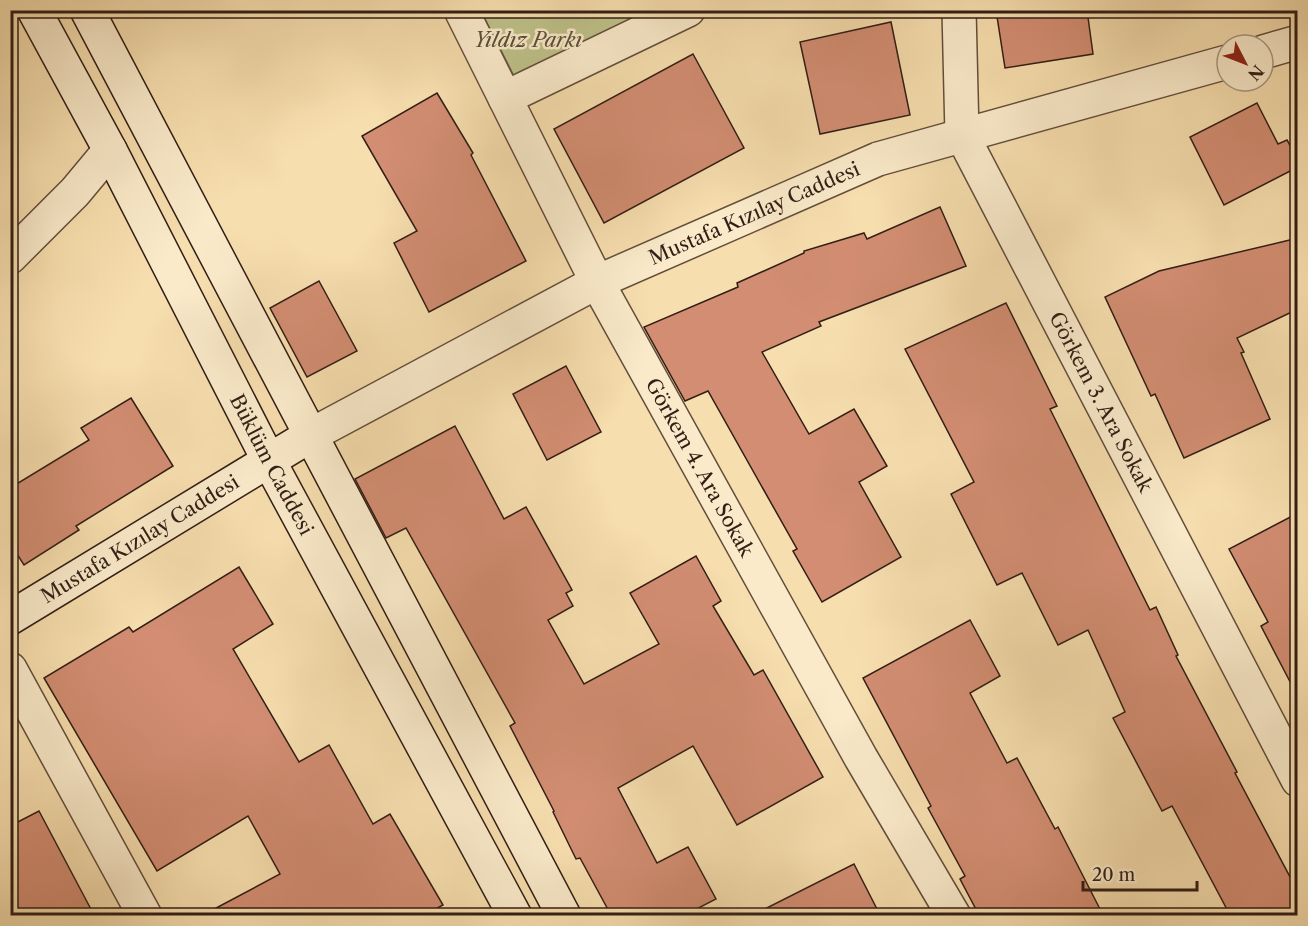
<svg xmlns="http://www.w3.org/2000/svg" width="1308" height="926" font-family="'Libre Caslon Text',serif">
	<style>
		.green { fill: #bec189; stroke: #787050; stroke-width: 1.5 }
		.building { fill: #d28d72; stroke: #321e16; stroke-width: 1.5 }
		.lines { fill: none; stroke-linecap: round; stroke-linejoin: round }
		.street-casing { stroke: #634e3c; stroke-width: 36 }
		.secondary-casing { stroke: #321e16; stroke-width: 36 }
		.street { stroke: #faeaca; stroke-width: 33 }
		.secondary { stroke: #faeaca; stroke-width: 33 }
		.labels { text-anchor: middle; dominant-baseline: central; stroke-width: 5; stroke-linejoin: round; paint-order: stroke }
		.park-label { font-size: 20px; font-style: italic; fill: #5c4f38; stroke: #faeaca }
		.street-label { font-size: 20px; fill: #321e16; stroke: #faeaca }
	</style>
	<rect width="100%" height="100%" fill="#f7deae"/>
	<filter id="stains"><feTurbulence type="fractalNoise" baseFrequency=".00333" numOctaves="4"/><feColorMatrix values="0 0 0 0 .2 0 0 0 0 .09 0 0 0 0 .02 0 0 0 .5 -.17"/></filter>
	<radialGradient id="worn" r=".72"><stop offset=".6" stop-color="#630" stop-opacity="0"/><stop offset="1" stop-color="#630" stop-opacity=".3"/></radialGradient>
	<path class="green" d="M 481,11 L 655,11 L 515,78 Z"/>
	<g class="building">
		<path d="M 996,10 L 1087,10 L 1093,54 L 1005,68 Z"/>
		<path d="M 891,22 L 910,115 L 820,134 L 800,42 Z"/>
		<path d="M 693,54 L 744,148 L 604,223 L 554,129 Z"/>
		<path d="M 437,93 L 473,153 L 471,155 L 526,261 L 429,312 L 394,243 L 417,231 L 362,136 Z"/>
		<path d="M 1257,103 L 1278,144 L 1287,140 L 1298,160 L 1298,167 L 1224,205 L 1190,137 Z"/>
		<path d="M 940,207 L 966,266 L 819,322 L 821,326 L 762,352 L 809,434 L 854,409 L 887,466 L 859,482 L 901,557 L 822,602 L 793,551 L 797,549 L 708,391 L 685,401 L 644,327 L 738,287 L 737,283 L 804,253 L 804,251 L 864,233 L 867,239 Z"/>
		<path d="M 1298,238 L 1298,309 L 1237,338 L 1244,352 L 1241,353 L 1270,419 L 1184,458 L 1155,394 L 1151,396 L 1105,297 L 1159,271 Z"/>
		<path d="M 319,281 L 357,351 L 307,377 L 270,308 Z"/>
		<path d="M 1006,303 L 1057,406 L 1050,409 L 1150,610 L 1156,607 L 1178,655 L 1176,656 L 1237,772 L 1235,773 L 1298,892 L 1298,905 L 1278,915 L 1230,915 L 1172,806 L 1162,811 L 1113,718 L 1125,712 L 1088,630 L 1058,645 L 1022,573 L 997,585 L 951,494 L 974,482 L 905,349 Z"/>
		<path d="M 566,366 L 601,432 L 547,460 L 513,394 Z"/>
		<path d="M 131,398 L 173,466 L 76,526 L 79,530 L 24,565 L 10,543 L 10,488 L 89,440 L 81,428 Z"/>
		<path d="M 455,426 L 504,519 L 526,507 L 572,590 L 566,593 L 573,606 L 548,620 L 584,684 L 659,644 L 630,593 L 696,556 L 721,601 L 713,606 L 754,675 L 763,670 L 823,777 L 737,825 L 693,746 L 618,788 L 657,863 L 688,847 L 716,899 L 685,915 L 611,915 L 580,858 L 576,859 L 553,812 L 554,811 L 510,726 L 515,723 L 406,528 L 386,538 L 355,479 Z"/>
		<path d="M 1298,513 L 1298,697 L 1261,626 L 1268,622 L 1229,549 Z"/>
		<path d="M 239,567 L 273,624 L 233,649 L 299,762 L 329,745 L 373,824 L 390,814 L 443,905 L 425,915 L 203,915 L 280,874 L 248,816 L 157,871 L 44,678 L 129,627 L 133,632 Z"/>
		<path d="M 970,620 L 1000,676 L 970,693 L 1007,763 L 1017,758 L 1055,829 L 1058,827 L 1103,915 L 979,915 L 960,879 L 965,876 L 928,808 L 931,806 L 863,678 Z"/>
		<path d="M 39,811 L 94,915 L 10,915 L 10,826 Z"/>
		<path d="M 854,864 L 880,915 L 753,915 Z"/>
	</g>
	<g class="lines">
		<g class="street-casing">
			<g id="street">
				<path id="s1" d="M 461,10 L 597,282 L 861,758 L 954,916"/>
				<path id="s2" d="M 959,10 L 962,135 L 1298,780"/>
				<path d="M 1263,52 L 1298,42"/>
				<path d="M 505,98 L 688,10"/>
				<path d="M 10,257 L 75,192 L 110,150"/>
				<path id="s3" d="M 311,435 L 597,282 L 878,159 L 1227,62"/>
				<path d="M 10,669 L 145,916"/>
			</g>
		</g>
		<g class="secondary-casing">
			<g id="secondary">
				<path id="s4" d="M 34,10 L 110,150 L 269,461 L 515,916"/>
				<path d="M 87,10 L 564,916"/>
				<path id="s5" d="M 10,618 L 311,435"/>
			</g>
		</g>
		<use href="#street" class="street"/>
		<use href="#secondary" class="secondary"/>
	</g>
	<g class="labels">
		<g class="park-label">
			<text x="528" y="40">Yıldız Parkı</text>
		</g>
		<g class="street-label">
			<text stroke="none"><textPath href="#s3" startOffset="496">Mustafa Kızılay Caddesi</textPath></text>
			<text stroke="none"><textPath href="#s2" startOffset="426">Görkem 3. Ara Sokak</textPath></text>
			<text stroke="none"><textPath href="#s4" startOffset="513">Büklüm Caddesi</textPath></text>
			<text stroke="none"><textPath href="#s1" startOffset="516">Görkem 4. Ara Sokak</textPath></text>
			<text stroke="none"><textPath href="#s5" startOffset="152">Mustafa Kızılay Caddesi</textPath></text>
		</g>
	</g>
	<rect width="1308" height="926" fill="none" stroke="#f7deae" stroke-width="36"/>
	<rect x="12" y="12" width="1284" height="902" fill="none" stroke="#321e16" stroke-width="3"/>
	<rect x="18" y="18" width="1272" height="890" fill="none" stroke="#321e16" stroke-width="1.5"/>
	<g transform="translate(1245 63) rotate(132)"><circle r="28" fill="#faeaca" stroke="#aa9882" stroke-width="1.5"/>
	<path d="M0-4.5L10 22L0 15L-10 22Z" fill="#8f2418"/>
	<text y="-9" font-size="16" font-weight="bold" text-anchor="middle" fill="#321e16">N</text>
	</g>
	<path d="M1083 881v9h114v-9" fill="none" stroke="#321e16" stroke-width="3"/>
	<text x="1092" y="881" font-size="18" fill="#321e16" stroke="#faeaca" stroke-width="4.5" paint-order="stroke">20 m</text>
	<rect width="100%" height="100%" filter="url(#stains)"/>
	<rect width="100%" height="100%" fill="url(#worn)"/>
</svg>
